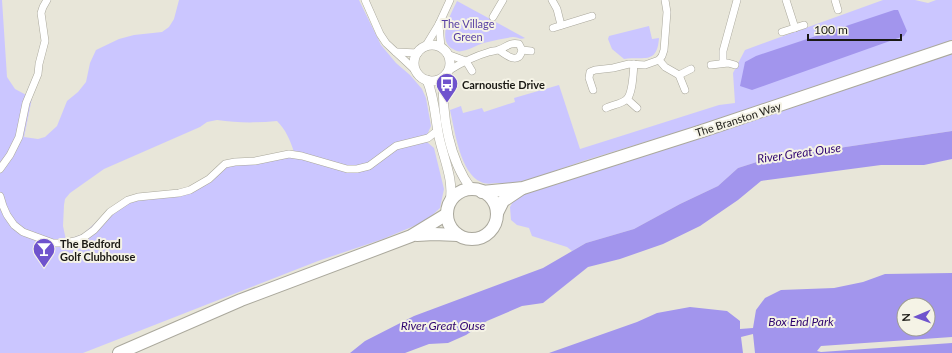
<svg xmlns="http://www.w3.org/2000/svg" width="952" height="353" font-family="Lato,sans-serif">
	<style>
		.green { fill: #cbc6ff; fill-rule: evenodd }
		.water { fill: #a295ed; fill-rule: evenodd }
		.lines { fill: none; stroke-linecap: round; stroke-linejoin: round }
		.minor-casing { stroke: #aaa89c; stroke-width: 8 }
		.tertiary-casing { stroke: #aaa89c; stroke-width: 10 }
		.trunk-casing { stroke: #aaa89c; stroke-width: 14 }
		.minor { stroke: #fff; stroke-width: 7 }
		.tertiary { stroke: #fff; stroke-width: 9 }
		.trunk { stroke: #fff; stroke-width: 12 }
		.labels { text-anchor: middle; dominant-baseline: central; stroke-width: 4; stroke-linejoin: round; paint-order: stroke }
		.park-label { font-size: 11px; fill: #563ea3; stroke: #f5f3e6 }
		.poi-label { font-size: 11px; font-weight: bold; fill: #1a1914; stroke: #f5f3e6; text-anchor: start }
		.street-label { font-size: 11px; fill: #1a1914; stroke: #f5f3e6 }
		.water-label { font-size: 12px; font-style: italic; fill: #2e036f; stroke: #f5f3e6 }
	</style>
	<rect width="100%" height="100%" fill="#e8e6d9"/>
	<g class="green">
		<path d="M 0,0 L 2,0 L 7,77 L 15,89 L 32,98 L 24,137 L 38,139 L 45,137 L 57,126 L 67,101 L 78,92 L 86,82 L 90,63 L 96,50 L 119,39 L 134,35 L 162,32 L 169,27 L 174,19 L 179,0 L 359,0 L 381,45 L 396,63 L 410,75 L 422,89 L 426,98 L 431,126 L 427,135 L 427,142 L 434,148 L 444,189 L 440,208 L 426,221 L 383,239 L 318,261 L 83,353 L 0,353 ZM 217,120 C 237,123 257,123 277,121 C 286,130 290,140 294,152 L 221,165 L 206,178 L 185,189 L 126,198 L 115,205 L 83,234 L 66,240 L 63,226 L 64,205 L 65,199 L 70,193 L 104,169 L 200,127 L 207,122 Z"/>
		<path d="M 883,0 L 915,0 L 928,3 L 936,0 L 952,0 L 952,40 L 736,114 L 583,161 L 535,178 L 501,186 L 500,183 C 494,183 486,185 481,182 C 460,173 455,131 450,110 L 461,106 L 463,113 L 482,108 L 484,112 L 515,102 L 514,98 L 559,85 L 580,149 L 719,105 L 735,103 L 733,73 L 745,50 Z"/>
		<path d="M 457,1 L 525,38 C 520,40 518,37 513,37 C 505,38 496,40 488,42 C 479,43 471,50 462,51 C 459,52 456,51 453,49 C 436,40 451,14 457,1 Z"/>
		<path d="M 649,26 L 652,39 L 659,38 C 657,65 644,56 624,59 L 612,49 L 608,39 L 609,36 Z"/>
		<path d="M 952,51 L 952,131 L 799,154 L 760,161 L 738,168 L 718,186 L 680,204 L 634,229 L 586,243 L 572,251 L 567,247 L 532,236 L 529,228 L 517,225 L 511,220 L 510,207 L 516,196 Z"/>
	</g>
	<g class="water">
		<path d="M 894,10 L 898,10 L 907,31 L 904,36 L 752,90 L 740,86 L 745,62 L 756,56 Z"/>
		<path d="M 952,131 L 952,159 L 924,165 L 881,165 L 761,181 L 738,200 L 700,226 L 663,244 L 620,259 L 588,267 L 543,303 L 522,306 L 487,321 L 466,335 L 448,343 L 429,344 L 405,353 L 350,353 L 365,341 L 414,316 L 543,268 L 586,243 L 634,229 L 680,204 L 718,186 L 738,168 L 760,161 L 799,154 Z"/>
		<path d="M 952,273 L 952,337 L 821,346 L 817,351 L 821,352 L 952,343 L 952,353 L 755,353 L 753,334 L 741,337 L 743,353 L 549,353 L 637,322 L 657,313 L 690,307 L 727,311 L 740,321 L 740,329 L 753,328 L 756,310 L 765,298 L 781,290 L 834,288 L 863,282 L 885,274 ZM 904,305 L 928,305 L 928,329 L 904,329 Z"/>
	</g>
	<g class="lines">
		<g class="minor-casing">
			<g id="minor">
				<path d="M 365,0 L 380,34 L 386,43 L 416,71"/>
				<path d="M 552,0 L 557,9 L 561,25"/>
				<path d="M 786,0 L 795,28"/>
				<path d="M 835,0 L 838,10"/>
				<path d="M 493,17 L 503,0"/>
				<path d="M 439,24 L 441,48"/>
				<path d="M 553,28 L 592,16"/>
				<path d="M 782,32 L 804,25"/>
				<path d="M 425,47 L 439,24 L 450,0"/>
				<path d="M 522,50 L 531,51"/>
				<path d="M 396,52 L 418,53"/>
				<path d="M 447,54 L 466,61 L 472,71"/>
				<path d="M 659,60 L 665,67 L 679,75 L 685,90"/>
				<path d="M 723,63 L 723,51 L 737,0"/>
				<path d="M 711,65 L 728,63 L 735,65"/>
				<path d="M 448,71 C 461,63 475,56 489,52 C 492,51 495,51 498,50 C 506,48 508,42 519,44 L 522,50 C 519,65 507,56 499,50"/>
				<path d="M 679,75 L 691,69"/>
				<path d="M 593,90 L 589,78 L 590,72 L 595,70 L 613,68 L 629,64 L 645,65 L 659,60 L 662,56 L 664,50 L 667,12 L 665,0"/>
				<path d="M 627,99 L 637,108"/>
				<path d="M 606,108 C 612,105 622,104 627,99 C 633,92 633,73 634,64"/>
				<path d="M 0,169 L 10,155 L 19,137 L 26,103 L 38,74 L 39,64 L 45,41 L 41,13 L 43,7 L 47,0"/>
				<path d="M 0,196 L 3,206 L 7,215 L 14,225 L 23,232 L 53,243 L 64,243 L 75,241 L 83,238 L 94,230 L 110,212 L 128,200 L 138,197 L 179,193 L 190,190 L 209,179 L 225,164 L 235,162 L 255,161 L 289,154 L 302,156 L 347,169 L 357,169 L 369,166 L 396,146 L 428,138 L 438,130"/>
			</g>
		</g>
		<g class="tertiary-casing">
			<g id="tertiary">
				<circle cx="432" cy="63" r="18"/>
				<path d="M 444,77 C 441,114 449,160 472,190"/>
				<path d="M 427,80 C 435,99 435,118 439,137 C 444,160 454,179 450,203"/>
			</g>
		</g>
		<g class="trunk-casing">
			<g id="trunk">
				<circle cx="472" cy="214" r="25"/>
				<path d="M 482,192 L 523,188 L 702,131 L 952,47"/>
				<path d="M 497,213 L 503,201 L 521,189"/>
				<path d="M 417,235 L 434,234 L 458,235"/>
				<path d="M 119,353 L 241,300 L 411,236 L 447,214"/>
			</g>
		</g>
		<use href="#minor" class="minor"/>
		<use href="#tertiary" class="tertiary"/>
		<use href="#trunk" class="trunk"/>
	</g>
	<defs>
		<g id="bus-pin" transform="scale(1.15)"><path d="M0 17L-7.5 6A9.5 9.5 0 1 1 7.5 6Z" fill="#6f53cd" stroke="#f5f3e6"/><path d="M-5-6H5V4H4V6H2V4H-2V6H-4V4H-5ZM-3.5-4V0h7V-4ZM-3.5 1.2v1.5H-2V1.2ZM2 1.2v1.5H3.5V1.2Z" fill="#fff"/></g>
		<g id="bar-pin" transform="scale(1.15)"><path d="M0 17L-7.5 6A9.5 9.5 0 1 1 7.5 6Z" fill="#6f53cd" stroke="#f5f3e6"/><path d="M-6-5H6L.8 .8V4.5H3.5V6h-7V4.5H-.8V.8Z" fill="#fff"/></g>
	</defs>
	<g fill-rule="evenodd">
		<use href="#bus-pin" x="447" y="84"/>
		<use href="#bar-pin" x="44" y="249"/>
	</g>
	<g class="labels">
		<g class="park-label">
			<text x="468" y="23">The Village<tspan x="468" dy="13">Green</tspan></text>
		</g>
		<g class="poi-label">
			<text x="462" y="84">Carnoustie Drive</text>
			<text x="60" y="243">The Bedford<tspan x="60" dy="13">Golf Clubhouse</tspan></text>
		</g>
		<g class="street-label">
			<text transform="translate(738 119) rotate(-18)">The Branston Way</text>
		</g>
		<g class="water-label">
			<text transform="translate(799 153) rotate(-8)">River Great Ouse</text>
			<text x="801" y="321">Box End Park</text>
			<text x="443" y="325">River Great Ouse</text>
		</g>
	</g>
	<g transform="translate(916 317) rotate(268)"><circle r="19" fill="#f5f3e6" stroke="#9d9c92"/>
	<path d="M0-3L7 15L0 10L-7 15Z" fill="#6f53cd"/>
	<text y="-6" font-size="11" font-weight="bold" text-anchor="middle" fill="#1a1914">N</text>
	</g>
	<path d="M808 34v6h93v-6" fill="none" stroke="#1a1914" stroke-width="2"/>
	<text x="814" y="34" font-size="12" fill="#1a1914" stroke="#f5f3e6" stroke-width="3" paint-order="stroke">100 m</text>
</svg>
